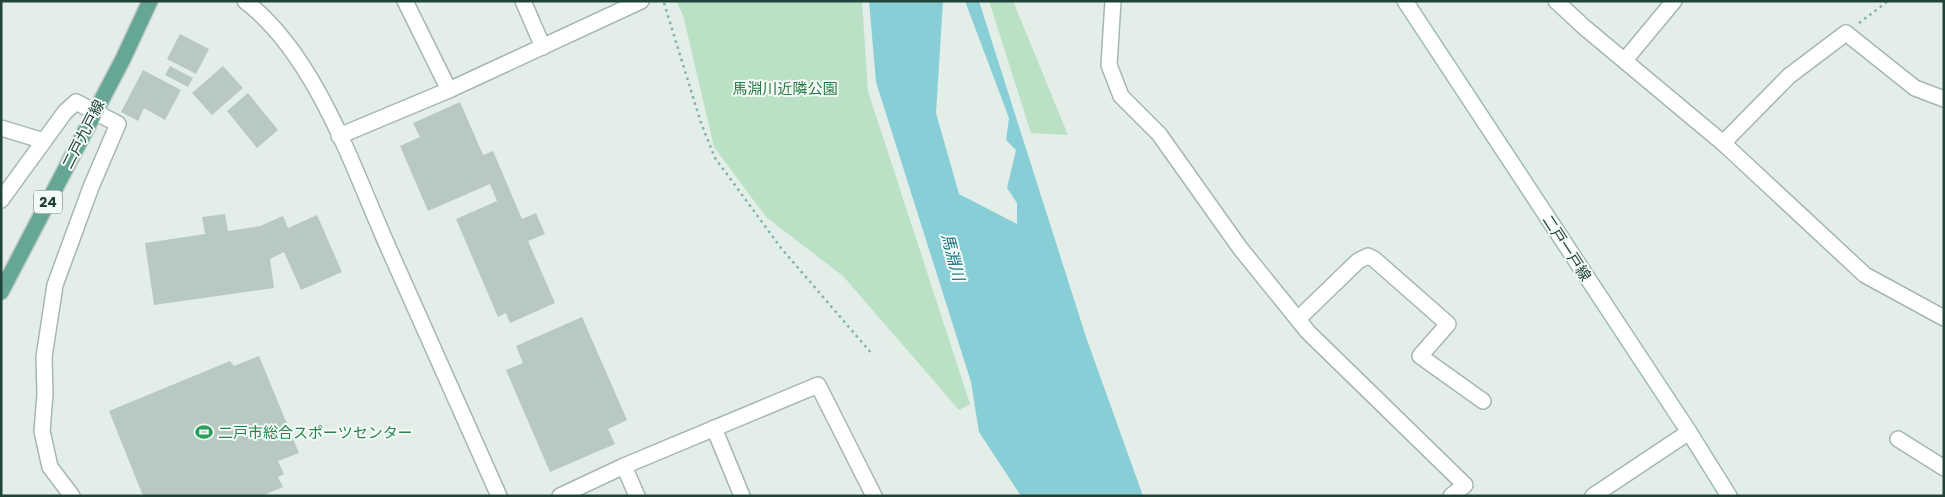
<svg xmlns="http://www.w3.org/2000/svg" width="1945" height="497" font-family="Poppins,'Noto Sans JP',sans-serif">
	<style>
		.green { fill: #bbe1c4 }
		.water { fill: #88ced7 }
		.building { fill: #b8c9c2 }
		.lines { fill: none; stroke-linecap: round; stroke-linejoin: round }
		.minor-casing { stroke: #a5b7b0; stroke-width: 18 }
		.tertiary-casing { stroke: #a5b7b0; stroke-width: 18 }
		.secondary-casing { stroke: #a1bbb1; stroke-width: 18 }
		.primary-casing { stroke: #c1cac7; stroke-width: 18 }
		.path { stroke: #81b4a2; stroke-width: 2.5; stroke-dasharray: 2.5 4; stroke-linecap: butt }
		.minor { stroke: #fff; stroke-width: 15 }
		.tertiary { stroke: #fff; stroke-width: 15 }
		.secondary { stroke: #fff; stroke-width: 15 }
		.primary { stroke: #65a794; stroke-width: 15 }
		.labels { text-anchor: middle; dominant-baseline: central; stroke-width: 4; stroke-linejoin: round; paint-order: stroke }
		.shield { fill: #f4faf7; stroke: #607971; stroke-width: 1 }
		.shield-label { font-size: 14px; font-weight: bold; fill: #214238 }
		.park-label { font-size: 15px; fill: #287c45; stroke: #f4faf7 }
		.street-label { font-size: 15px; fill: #214238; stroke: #f4faf7 }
		.leisure-label { font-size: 15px; fill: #27864d; stroke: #f4faf7; text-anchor: start }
		.water-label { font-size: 16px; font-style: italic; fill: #167583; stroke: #f4faf7 }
	</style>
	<rect width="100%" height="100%" fill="#e3eee9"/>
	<g class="green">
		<path d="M 676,1 L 862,1 L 868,91 L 970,404 L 959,410 L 843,276 L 766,217 L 714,147 L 683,15 Z"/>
		<path d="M 989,1 L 1013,1 L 1068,135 L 1031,133 Z"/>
	</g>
	<path class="water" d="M 869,1 L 943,1 L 936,113 L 959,194 L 1017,224 L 1017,203 L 1007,188 L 1016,150 L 1006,140 L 1009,118 L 965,1 L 979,1 L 1086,337 L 1143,496 L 1021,496 L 979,432 L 971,382 L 876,82 Z"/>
	<g class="building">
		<path d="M 180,34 L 209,49 L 196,74 L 167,59 Z"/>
		<path d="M 170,66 L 193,78 L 188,87 L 165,75 Z"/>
		<path d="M 223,66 L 243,88 L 212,115 L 192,93 Z"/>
		<path d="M 143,70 L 181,90 L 165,120 L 144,108 L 138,121 L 121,112 Z"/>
		<path d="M 248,93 L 278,130 L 257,148 L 227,111 Z"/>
		<path d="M 460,102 L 483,155 L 493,151 L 522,219 L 536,213 L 545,234 L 528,241 L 555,303 L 510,323 L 506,313 L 498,317 L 456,219 L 497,201 L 490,184 L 428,211 L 400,146 L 420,137 L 413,123 Z"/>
		<path d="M 225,214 L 228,231 L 260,226 L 283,216 L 288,228 L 317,215 L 342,272 L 301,290 L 284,252 L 270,259 L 274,288 L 154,305 L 145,243 L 205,234 L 202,217 Z"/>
		<path d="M 582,317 L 627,420 L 608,429 L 615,444 L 550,472 L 506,370 L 523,363 L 516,346 Z"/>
		<path d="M 259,356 L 299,453 L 278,461 L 284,474 L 278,477 L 283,487 L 262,496 L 143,496 L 109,411 L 230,361 L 234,366 Z"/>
	</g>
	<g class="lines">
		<g class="minor-casing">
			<g id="minor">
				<path d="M 405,1 L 449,90"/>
				<path d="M 523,1 L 543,47"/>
				<path d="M 1113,1 L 1109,65 L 1121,96 L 1159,134 L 1240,248 L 1308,332 L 1465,485 L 1451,496"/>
				<path d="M 1556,1 L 1584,27 L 1723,143 L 1865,275 L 1944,318"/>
				<path d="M 1625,60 L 1674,1"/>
				<path d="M 1,128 L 44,141"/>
				<path d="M 339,136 L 449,90 L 641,1"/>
				<path d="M 1723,143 L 1789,76 L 1846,33 L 1915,88 L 1944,99"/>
				<path d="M 1,200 L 65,112 L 76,102 L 118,124 L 91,187 L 55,285 L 44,357 L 45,394 L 42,431 L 50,467 L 72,496"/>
				<path d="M 1298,319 L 1358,261 L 1368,256 L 1374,259 L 1448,324 L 1420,356 L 1483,401"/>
				<path d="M 714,428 L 742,496"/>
				<path d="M 1898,439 L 1944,468"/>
				<path d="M 624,466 L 637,496"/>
				<path d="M 560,496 L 624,466 L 818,385 L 874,496"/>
				<path d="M 1593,496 L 1689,432"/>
			</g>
		</g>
		<g class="tertiary-casing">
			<path id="tertiary" d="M 245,1 C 316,55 353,168 388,247 C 425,330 462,413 499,496"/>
		</g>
		<g class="secondary-casing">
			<path id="secondary" d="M 1405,1 L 1689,432 L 1729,496"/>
		</g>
		<g class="primary-casing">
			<path id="primary" d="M 1,292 L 123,59 L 150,1"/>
		</g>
		<g class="path">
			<path d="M 664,3 L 701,123 L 715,158 L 781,248 L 872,354"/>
			<path d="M 1859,23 L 1888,1"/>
		</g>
		<use href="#minor" class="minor"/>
		<use href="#tertiary" class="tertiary"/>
		<use href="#secondary" class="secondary"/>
		<use href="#primary" class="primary"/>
	</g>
	<defs>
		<g id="stadium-bare" transform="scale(1.35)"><path d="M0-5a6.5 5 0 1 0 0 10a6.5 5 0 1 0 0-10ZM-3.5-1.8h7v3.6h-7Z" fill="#2e9e5b" stroke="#f4faf7" stroke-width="2.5" paint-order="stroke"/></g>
	</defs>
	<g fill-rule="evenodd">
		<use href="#stadium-bare" x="204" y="432"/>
	</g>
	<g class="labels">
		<rect class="shield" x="34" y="190.5" width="28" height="23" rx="4"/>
		<g class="shield-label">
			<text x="48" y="202">24</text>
		</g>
		<g class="park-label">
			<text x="785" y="88">馬淵川近隣公園</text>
		</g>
		<g class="street-label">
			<text transform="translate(83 134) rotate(-63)">二戸九戸線</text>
			<text transform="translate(1567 248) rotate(57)">二戸一戸線</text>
		</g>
		<g class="leisure-label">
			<text x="218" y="432">二戸市総合スポーツセンター</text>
		</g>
		<g class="water-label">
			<text transform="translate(953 257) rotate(75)">馬淵川</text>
		</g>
	</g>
	<rect width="1945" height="497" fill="none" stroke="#214238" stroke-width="5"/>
</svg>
